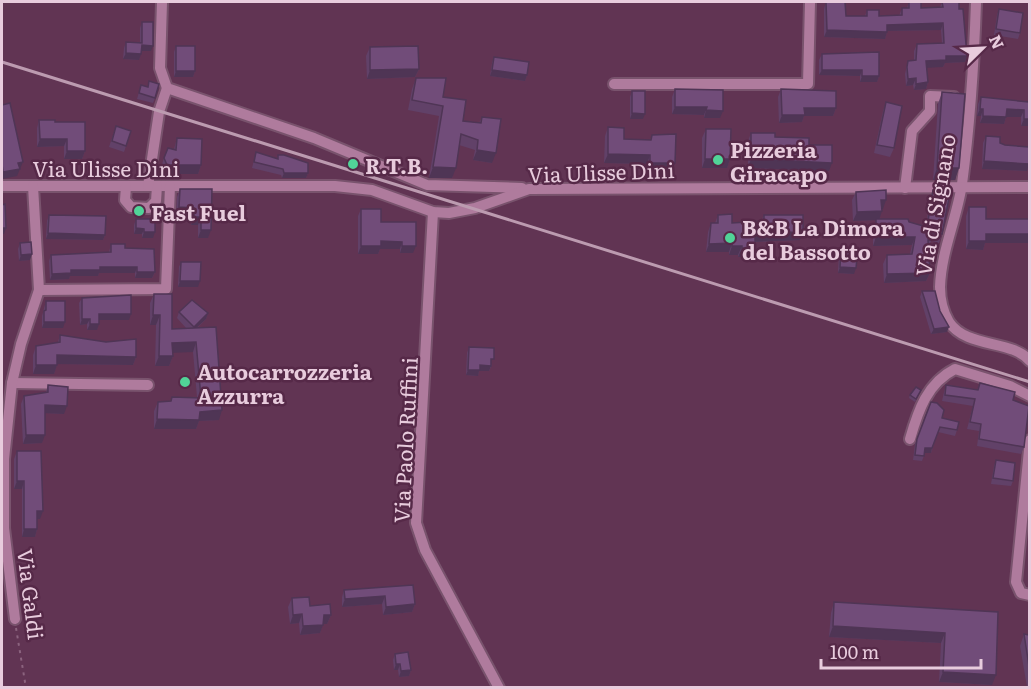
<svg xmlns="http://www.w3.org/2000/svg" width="1031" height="689" font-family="Literata,serif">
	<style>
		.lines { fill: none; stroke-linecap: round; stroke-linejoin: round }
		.minor-casing { stroke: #79536d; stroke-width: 14 }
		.path { stroke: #8b637e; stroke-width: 2; stroke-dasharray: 3 4.5; stroke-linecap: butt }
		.minor { stroke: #af7b9d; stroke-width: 10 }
		.rail { stroke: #bc9bb0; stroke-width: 3 }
		.wall { fill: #614168 }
		.shaded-wall { fill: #4f3555 }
		.building { fill: #714c79; stroke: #4f3555; stroke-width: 1.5 }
		.poi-dot { fill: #51d398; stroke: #562948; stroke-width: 2 }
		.labels { text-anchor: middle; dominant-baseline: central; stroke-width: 5; stroke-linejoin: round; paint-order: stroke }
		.poi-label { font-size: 21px; font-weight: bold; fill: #e8ccdd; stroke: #562948; text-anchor: start }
		.street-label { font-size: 21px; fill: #e8ccdd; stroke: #562948 }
	</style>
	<rect width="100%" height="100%" fill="#613453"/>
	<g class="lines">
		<g class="minor-casing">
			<g id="minor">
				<path d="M 162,2 L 160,68 L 167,88 L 314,138 L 427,185 L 522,188"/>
				<path d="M 976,2 C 974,62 970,124 962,184 C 957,218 941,252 940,287 C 940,299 943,312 949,322 C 967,349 1012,339 1030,361"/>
				<path d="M 614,84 L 808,84 L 810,2"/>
				<path d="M 2,186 L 335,186 L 372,190 L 433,212 L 449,213 L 475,208 L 529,189 L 1030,187"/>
				<path d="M 126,186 L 125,200 L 131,207 L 149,208 L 156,201 L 157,186"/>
				<path d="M 148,186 L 159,112 L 167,88"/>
				<path d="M 905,188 L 912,131 L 930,111 L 930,96 L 954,97"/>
				<path d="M 433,212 L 416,523 L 425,550 L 499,688"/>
				<path d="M 39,290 L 166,289 L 170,186"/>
				<path d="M 12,383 L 148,385"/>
				<path d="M 910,439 C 918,411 927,383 955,369 L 1010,386 L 1030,396"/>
				<path d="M 1030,440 L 1016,582 L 1021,593 L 1030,595"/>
				<path d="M 15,619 L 4,528 L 4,459 L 12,383 L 21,344 L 39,290 L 33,186"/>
			</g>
		</g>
		<path class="path" d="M 16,628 L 26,688"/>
		<use href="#minor" class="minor"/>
		<path class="rail" d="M 2,62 L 1030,382"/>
	</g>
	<g class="wall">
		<path d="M 826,2 L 846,16 L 865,16 L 867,10 L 879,16 L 899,16 L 902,8 L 907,8 L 909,2 L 921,8 L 940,7 L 942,2 L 959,9 L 967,56 L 965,62 L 945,63 L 943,67 L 927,67 L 928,82 L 926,89 L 914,90 L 913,85 L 906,86 L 905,74 L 908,61 L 914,60 L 914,51 L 917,44 L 942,43 L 941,30 L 887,31 L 885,39 L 824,37 L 824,9 Z"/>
		<path d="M 999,9 L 1020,33 L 1018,39 L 994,35 L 997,15 Z"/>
		<path d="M 142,22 L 151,51 L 141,51 L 139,60 L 123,59 L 124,48 L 126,42 L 140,43 L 140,28 Z"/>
		<path d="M 176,46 L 195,71 L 193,77 L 174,77 L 174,52 Z"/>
		<path d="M 370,47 L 419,69 L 415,77 L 367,79 L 366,56 Z"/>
		<path d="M 822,54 L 879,76 L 877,82 L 860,82 L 860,76 L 819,75 L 819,60 Z"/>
		<path d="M 494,57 L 527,75 L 525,81 L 490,76 L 492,63 Z"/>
		<path d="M 416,78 L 443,97 L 463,121 L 479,123 L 482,117 L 492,163 L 473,160 L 475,150 L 459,145 L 452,178 L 429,178 L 439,116 L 408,110 L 412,89 Z"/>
		<path d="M 141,85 L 155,98 L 153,103 L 137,99 Z"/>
		<path d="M 675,89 L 723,90 L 720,118 L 704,118 L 704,115 L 672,114 L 672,97 Z"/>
		<path d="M 781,89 L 836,108 L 833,116 L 804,116 L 802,122 L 779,123 L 778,97 Z"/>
		<path d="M 632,91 L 643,119 L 630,119 L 630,97 Z"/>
		<path d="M 942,92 L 955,180 L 933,180 L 938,104 Z"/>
		<path d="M 981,97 L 1029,102 L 1029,126 L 1021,126 L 1021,117 L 1006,117 L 1004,124 L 980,123 L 981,116 L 977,116 L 978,104 Z"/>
		<path d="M 886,102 L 894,148 L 890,157 L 874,153 L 883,111 Z"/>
		<path d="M 39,120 L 55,122 L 85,151 L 82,159 L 64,159 L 64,146 L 37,147 L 37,128 Z"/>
		<path d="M 116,126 L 131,131 L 124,152 L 109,147 Z"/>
		<path d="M 608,127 L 624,139 L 650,140 L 652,135 L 672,172 L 647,172 L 647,164 L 604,163 L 605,136 Z"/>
		<path d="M 706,129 L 730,159 L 727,168 L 702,168 L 702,138 Z"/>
		<path d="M 751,133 L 809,145 L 829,171 L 748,168 L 748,141 Z"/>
		<path d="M 986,136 L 1000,143 L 1005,145 L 1027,171 L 982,169 L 983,143 Z"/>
		<path d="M 177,138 L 201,165 L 198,174 L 163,174 L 161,167 L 164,158 L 174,149 Z"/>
		<path d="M 256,152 L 277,159 L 278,155 L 308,173 L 306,178 L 282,178 L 281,175 L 252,168 Z"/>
		<path d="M 180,189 L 212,189 L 208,238 L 198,238 L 198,225 L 191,225 L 191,216 L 176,215 L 177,197 Z"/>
		<path d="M 933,190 L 942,234 L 939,243 L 931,241 L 928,248 L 930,273 L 926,281 L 884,283 L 883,264 L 887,255 L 910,254 L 912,245 L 873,246 L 873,228 L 876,220 L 853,221 L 852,200 L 856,192 L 883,209 L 882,209 L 879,219 L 909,222 L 926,226 L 930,199 Z"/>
		<path d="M 969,207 L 986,219 L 1029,219 L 1029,243 L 985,243 L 983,250 L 966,249 L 966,216 Z"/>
		<path d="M 361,209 L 381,222 L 413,253 L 400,253 L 400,249 L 380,249 L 378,254 L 358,254 L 358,216 Z"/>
		<path d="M 49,215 L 105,235 L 103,240 L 46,239 L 47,221 Z"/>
		<path d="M 718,215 L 732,223 L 761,221 L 764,215 L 800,240 L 755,242 L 755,248 L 751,257 L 738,257 L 738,255 L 729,255 L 729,252 L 706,252 L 708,232 L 711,223 L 715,223 Z"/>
		<path d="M 136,219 L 153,238 L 142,238 L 142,234 L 134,234 L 134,225 Z"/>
		<path d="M 20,243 L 30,260 L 19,261 L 18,249 Z"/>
		<path d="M 111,244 L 125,248 L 155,272 L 152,278 L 135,278 L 135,273 L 99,273 L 98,276 L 70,276 L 69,279 L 50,280 L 49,261 L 51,255 L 109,252 Z"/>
		<path d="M 841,248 L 854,274 L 838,273 L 839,253 Z"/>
		<path d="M 181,262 L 198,287 L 178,287 L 179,267 Z"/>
		<path d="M 922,291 L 940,311 L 947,332 L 931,334 L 920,297 Z"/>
		<path d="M 154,294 L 172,329 L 187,329 L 177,318 L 179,312 L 208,313 L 206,319 L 197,328 L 219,420 L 199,421 L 196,429 L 154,429 L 154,411 L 158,402 L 170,402 L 172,397 L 197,397 L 193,352 L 173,352 L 173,356 L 169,366 L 155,366 L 156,325 L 150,325 L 150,303 Z"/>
		<path d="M 82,298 L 129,320 L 99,320 L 97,330 L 87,330 L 87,324 L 80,325 L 79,303 Z"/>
		<path d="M 46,301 L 63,328 L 42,328 L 42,316 Z"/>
		<path d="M 60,335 L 136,357 L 133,365 L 57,364 L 54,374 L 33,374 L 33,355 L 36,346 L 58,342 Z"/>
		<path d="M 469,347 L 492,365 L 489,371 L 479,371 L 478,376 L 466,375 L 467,353 Z"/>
		<path d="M 980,383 L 1013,400 L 1024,447 L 1021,454 L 977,446 L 979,431 L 967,429 L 973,406 L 942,401 L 944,392 L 946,385 L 977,390 Z"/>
		<path d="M 48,385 L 64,414 L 45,413 L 42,443 L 23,444 L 21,404 L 24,396 L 46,392 Z"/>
		<path d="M 921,390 L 915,402 L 909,398 L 910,395 Z"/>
		<path d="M 931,402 L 942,418 L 957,430 L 955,436 L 938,432 L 931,453 L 925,453 L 922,461 L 913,460 L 915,444 Z"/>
		<path d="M 17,451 L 40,519 L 37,519 L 37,529 L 35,537 L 22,537 L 22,489 L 14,489 L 14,459 Z"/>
		<path d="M 996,460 L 1013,481 L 1011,486 L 991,484 L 994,466 Z"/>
		<path d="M 413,585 L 415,604 L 412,612 L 383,615 L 382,604 L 342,607 L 342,597 L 344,590 Z"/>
		<path d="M 292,598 L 331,615 L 327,624 L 323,624 L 320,633 L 300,635 L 299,623 L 290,624 L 288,607 Z"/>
		<path d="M 834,602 L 998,612 L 992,685 L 939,682 L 941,643 L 829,637 L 831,613 Z"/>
		<path d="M 1024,634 L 1029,635 L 1029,687 L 1027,687 L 1020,646 Z"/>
		<path d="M 395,654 L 411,670 L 409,676 L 399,677 L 398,670 L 394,670 L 393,660 Z"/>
	</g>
	<g class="shaded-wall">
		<path d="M 943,23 L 941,30 L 885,31 L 887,25 Z"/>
		<path d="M 827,30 L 887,32 L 885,39 L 824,37 Z"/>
		<path d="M 142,45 L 153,46 L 151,51 L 140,51 Z"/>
		<path d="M 126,53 L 141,54 L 139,60 L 123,59 Z"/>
		<path d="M 946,56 L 967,56 L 965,62 L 945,63 L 943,67 L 923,68 L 926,61 Z"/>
		<path d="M 419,69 L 415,77 L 367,79 L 370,70 Z"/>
		<path d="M 492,70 L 527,75 L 525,81 L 490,76 Z"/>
		<path d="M 822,70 L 862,70 L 860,76 L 819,75 Z"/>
		<path d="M 176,71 L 195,71 L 193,77 L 174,77 Z"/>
		<path d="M 862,76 L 879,76 L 877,82 L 860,82 Z"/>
		<path d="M 916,78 L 913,85 L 906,86 L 908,79 Z"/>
		<path d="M 928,82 L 926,89 L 914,90 L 916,84 Z"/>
		<path d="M 675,107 L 707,107 L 704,115 L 672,114 Z"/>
		<path d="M 804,108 L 836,108 L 833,116 L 804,116 L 802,122 L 779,123 L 782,115 Z"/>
		<path d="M 980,109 L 983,109 L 981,116 L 977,116 Z"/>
		<path d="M 1007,109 L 1024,110 L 1021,117 L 1006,117 L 1004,124 L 980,123 L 983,116 Z"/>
		<path d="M 706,110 L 723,111 L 720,118 L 704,118 Z"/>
		<path d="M 632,113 L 645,114 L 643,119 L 630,119 Z"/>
		<path d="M 1024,119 L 1029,119 L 1029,126 L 1021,126 Z"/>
		<path d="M 40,139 L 67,139 L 64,146 L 37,147 Z"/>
		<path d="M 477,150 L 496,153 L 492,163 L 473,160 Z"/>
		<path d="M 67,151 L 85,151 L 82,159 L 64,159 Z"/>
		<path d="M 608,154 L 650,155 L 647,164 L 604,163 Z"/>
		<path d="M 705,159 L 730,159 L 727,168 L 702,168 Z"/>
		<path d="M 751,159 L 832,163 L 829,171 L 748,168 Z"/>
		<path d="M 1029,159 L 1029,164 L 1027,171 L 982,169 L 984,161 Z"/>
		<path d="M 23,162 L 17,176 L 2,179 L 3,172 L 18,163 Z"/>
		<path d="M 650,163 L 675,163 L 672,172 L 647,172 Z"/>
		<path d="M 167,165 L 201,165 L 198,174 L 163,174 Z"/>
		<path d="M 433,167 L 456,168 L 452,178 L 429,178 Z"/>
		<path d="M 937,168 L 959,168 L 955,180 L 933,180 Z"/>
		<path d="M 284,173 L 308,173 L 306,178 L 282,178 Z"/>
		<path d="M 881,200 L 886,200 L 883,209 L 878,209 Z"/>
		<path d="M 179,207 L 194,208 L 191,216 L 176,215 Z"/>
		<path d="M 882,211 L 879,220 L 853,221 L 857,212 Z"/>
		<path d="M 194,217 L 201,217 L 198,225 L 191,225 Z"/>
		<path d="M 2,228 L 6,228 L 4,234 L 2,234 Z"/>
		<path d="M 136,228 L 144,229 L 142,234 L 134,234 Z"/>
		<path d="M 201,230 L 211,230 L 208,238 L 198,238 Z"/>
		<path d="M 144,232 L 155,232 L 153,238 L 142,238 Z"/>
		<path d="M 803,232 L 800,240 L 751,242 L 755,233 Z"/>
		<path d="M 48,233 L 105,235 L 103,240 L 46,239 Z"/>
		<path d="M 986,234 L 1029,234 L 1029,243 L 985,243 L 983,250 L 966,249 L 969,241 Z"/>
		<path d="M 876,237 L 915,237 L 912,245 L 873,246 Z"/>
		<path d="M 381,241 L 402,242 L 400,249 L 380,249 L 378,254 L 358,254 L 361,246 Z"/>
		<path d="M 732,243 L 729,252 L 706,252 L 709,244 Z"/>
		<path d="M 402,246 L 416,246 L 413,253 L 400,253 Z"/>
		<path d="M 732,246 L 742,246 L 738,255 L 729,255 Z"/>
		<path d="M 742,248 L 755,248 L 751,257 L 738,257 Z"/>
		<path d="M 32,254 L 30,260 L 19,261 L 21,255 Z"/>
		<path d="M 100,267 L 137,267 L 135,273 L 99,273 L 98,276 L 70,276 L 69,279 L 50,280 L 52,274 L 71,270 Z"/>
		<path d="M 840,267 L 856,268 L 854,274 L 838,273 Z"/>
		<path d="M 137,272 L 155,272 L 152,278 L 135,278 Z"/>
		<path d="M 930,273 L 926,281 L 884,283 L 887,274 Z"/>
		<path d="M 180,281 L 200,281 L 198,287 L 178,287 Z"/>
		<path d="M 208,313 L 206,319 L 191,333 L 194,327 Z"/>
		<path d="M 99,314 L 131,314 L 129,320 L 97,320 Z"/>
		<path d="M 153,315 L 160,315 L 156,325 L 150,325 Z"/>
		<path d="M 82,319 L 90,319 L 87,324 L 80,325 Z"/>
		<path d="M 44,322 L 65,322 L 63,328 L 42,328 Z"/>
		<path d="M 90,324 L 99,324 L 97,330 L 87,330 Z"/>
		<path d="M 949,327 L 947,332 L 931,334 L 934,329 Z"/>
		<path d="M 196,342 L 193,352 L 169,353 L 172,343 Z"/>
		<path d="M 57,355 L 136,357 L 133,365 L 54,364 Z"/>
		<path d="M 159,356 L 173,356 L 169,366 L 155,366 Z"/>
		<path d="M 36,365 L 57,365 L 54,374 L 33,374 Z"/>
		<path d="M 480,365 L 491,366 L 489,371 L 479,371 L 478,376 L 466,375 L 468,370 Z"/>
		<path d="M 45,405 L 67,406 L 64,414 L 42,413 Z"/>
		<path d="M 222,410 L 219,420 L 199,421 L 196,429 L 154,429 L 157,419 L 200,412 Z"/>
		<path d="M 26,435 L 45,435 L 42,443 L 23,444 Z"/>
		<path d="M 925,448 L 932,448 L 931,453 L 923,453 Z"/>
		<path d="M 17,481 L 24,481 L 22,489 L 14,489 Z"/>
		<path d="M 37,511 L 43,511 L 40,519 L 34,519 Z"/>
		<path d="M 24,529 L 37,529 L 35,537 L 22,537 Z"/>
		<path d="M 385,596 L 382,604 L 342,607 L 345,599 Z"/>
		<path d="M 415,604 L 412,612 L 383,615 L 386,607 Z"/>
		<path d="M 302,614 L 299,623 L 290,624 L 293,615 Z"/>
		<path d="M 324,615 L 331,615 L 327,624 L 321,624 Z"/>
		<path d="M 323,625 L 320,633 L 300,635 L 303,626 Z"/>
		<path d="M 833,626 L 945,633 L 941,643 L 829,637 Z"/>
		<path d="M 396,664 L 400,664 L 398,670 L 394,670 Z"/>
		<path d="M 411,670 L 409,676 L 399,677 L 401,671 Z"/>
		<path d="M 943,672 L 996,675 L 992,685 L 939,682 Z"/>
	</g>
	<g class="building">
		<path d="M 826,2 L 845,2 L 846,16 L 867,16 L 867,10 L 879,10 L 879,16 L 902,15 L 902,8 L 909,8 L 909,2 L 921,2 L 921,8 L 943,7 L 942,2 L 959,2 L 959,9 L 963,9 L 967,56 L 946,56 L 946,60 L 926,61 L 928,82 L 916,84 L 916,78 L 908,79 L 907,67 L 908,61 L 916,60 L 917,44 L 944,43 L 943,23 L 887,25 L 887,32 L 827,30 Z"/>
		<path d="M 999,9 L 1023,13 L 1020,33 L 996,29 Z"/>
		<path d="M 142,22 L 153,22 L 153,46 L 142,45 L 141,54 L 126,53 L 126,42 L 142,43 Z"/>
		<rect x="176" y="46" width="19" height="25"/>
		<path d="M 418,46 L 419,69 L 370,70 L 370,47 Z"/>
		<path d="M 879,52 L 879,76 L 862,76 L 862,70 L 822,70 L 822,54 Z"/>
		<path d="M 494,57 L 529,62 L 527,75 L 492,70 Z"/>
		<path d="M 416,78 L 446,78 L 443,97 L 466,100 L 463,121 L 481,123 L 482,117 L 501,119 L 496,153 L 477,150 L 478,140 L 461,134 L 456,168 L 433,167 L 443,106 L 412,100 Z"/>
		<path d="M 149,81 L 159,84 L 155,98 L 139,93 L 141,85 L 148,87 Z"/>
		<path d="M 675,89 L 723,90 L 723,111 L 706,110 L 707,107 L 675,107 Z"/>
		<path d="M 781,89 L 836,91 L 836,108 L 804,108 L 805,115 L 782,115 Z"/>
		<path d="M 632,91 L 645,91 L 645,114 L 632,113 Z"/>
		<path d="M 942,92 L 965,94 L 959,168 L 937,168 Z"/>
		<path d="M 981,97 L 1029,102 L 1029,119 L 1024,119 L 1024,110 L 1007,109 L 1006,117 L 983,116 L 983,109 L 980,109 Z"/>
		<path d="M 886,102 L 902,106 L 894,148 L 877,145 Z"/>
		<path d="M 10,103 L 23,162 L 18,163 L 20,169 L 3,172 L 2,164 L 2,105 Z"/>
		<path d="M 39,120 L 55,120 L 55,122 L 85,122 L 85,151 L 67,151 L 67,139 L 40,139 Z"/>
		<path d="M 116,126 L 131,131 L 126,146 L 112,141 Z"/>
		<path d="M 608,127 L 624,128 L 624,139 L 651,140 L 652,135 L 676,134 L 675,163 L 650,163 L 650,155 L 608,154 Z"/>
		<path d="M 706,129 L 731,129 L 730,159 L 705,159 Z"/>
		<path d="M 751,133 L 775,133 L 775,137 L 809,138 L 809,145 L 832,145 L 832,163 L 751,159 Z"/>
		<path d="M 986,136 L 1000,137 L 1000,143 L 1005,145 L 1029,147 L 1029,164 L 984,161 Z"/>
		<path d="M 177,138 L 202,139 L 201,165 L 167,165 L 164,158 L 168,148 L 176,150 Z"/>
		<path d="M 256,152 L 278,159 L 278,155 L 284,155 L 308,163 L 308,173 L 284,173 L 283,169 L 254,162 Z"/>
		<path d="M 180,189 L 212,189 L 211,230 L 201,230 L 201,217 L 194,217 L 194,208 L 179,207 Z"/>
		<path d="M 886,190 L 886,200 L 881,200 L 882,211 L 857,212 L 856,192 Z"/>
		<path d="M 933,190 L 950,193 L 942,234 L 932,232 L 931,240 L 928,240 L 930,273 L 887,274 L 887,255 L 912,254 L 915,237 L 876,237 L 876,219 L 908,219 L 909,222 L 927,227 Z"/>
		<path d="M 5,204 L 6,228 L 2,228 L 2,205 Z"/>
		<path d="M 969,207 L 986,207 L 986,219 L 1029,219 L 1029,234 L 986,234 L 986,241 L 969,241 Z"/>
		<path d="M 361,209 L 381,209 L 381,222 L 416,222 L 416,246 L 402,246 L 402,242 L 381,241 L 381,246 L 361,246 Z"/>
		<path d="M 732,214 L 732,223 L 764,221 L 764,215 L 803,215 L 803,232 L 755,233 L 755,248 L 742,248 L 742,246 L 732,246 L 732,243 L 709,244 L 711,223 L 718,223 L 718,215 Z"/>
		<path d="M 49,215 L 106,216 L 105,235 L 48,233 Z"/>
		<path d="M 136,219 L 155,219 L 155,232 L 144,232 L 144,229 L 136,228 Z"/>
		<path d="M 31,242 L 32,254 L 21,255 L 20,243 Z"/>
		<path d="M 111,244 L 125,244 L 125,248 L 154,249 L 155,272 L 137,272 L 137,267 L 100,267 L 100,270 L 71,270 L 71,273 L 52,274 L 51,255 L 111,252 Z"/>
		<path d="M 841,248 L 858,248 L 856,268 L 840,267 Z"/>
		<path d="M 181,262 L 201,262 L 200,281 L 180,281 Z"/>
		<path d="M 922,291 L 935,291 L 940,311 L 949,327 L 934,329 Z"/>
		<path d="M 154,294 L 172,294 L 172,329 L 216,327 L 222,410 L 200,412 L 199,420 L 157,419 L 158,402 L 171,401 L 172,397 L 201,398 L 196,342 L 172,343 L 173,356 L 159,356 L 160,315 L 153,315 Z"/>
		<path d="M 131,295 L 131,314 L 99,314 L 99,324 L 90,324 L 90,319 L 82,319 L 82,298 Z"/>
		<path d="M 192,300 L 208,313 L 194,327 L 179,312 Z"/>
		<path d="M 46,301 L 65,301 L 65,322 L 44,322 L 44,311 L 46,310 Z"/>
		<path d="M 60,335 L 106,342 L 136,339 L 136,357 L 57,355 L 57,365 L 36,365 L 36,346 L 60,342 Z"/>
		<path d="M 469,347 L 494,348 L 494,359 L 491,359 L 491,366 L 480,365 L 480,370 L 468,370 Z"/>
		<path d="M 980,383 L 1015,392 L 1013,400 L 1029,406 L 1024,447 L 979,439 L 981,424 L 970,422 L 975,399 L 945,395 L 946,385 L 978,390 Z"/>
		<path d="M 48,385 L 68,387 L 67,406 L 45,405 L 45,435 L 26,435 L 24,396 L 48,392 Z"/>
		<path d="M 916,387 L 921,390 L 916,399 L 910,395 Z"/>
		<path d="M 931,402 L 937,403 L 944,410 L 942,418 L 959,422 L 957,430 L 940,427 L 932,448 L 925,448 L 924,456 L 915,455 L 917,439 Z"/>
		<path d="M 17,451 L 41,451 L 43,511 L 37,511 L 37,529 L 24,529 L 24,481 L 17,481 Z"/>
		<path d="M 996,460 L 1015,463 L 1013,481 L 993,478 Z"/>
		<path d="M 413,585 L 415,604 L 386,607 L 385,596 L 345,599 L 344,590 Z"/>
		<path d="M 309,597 L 310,606 L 330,604 L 331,615 L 324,615 L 323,625 L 303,626 L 302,614 L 293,615 L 292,598 Z"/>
		<path d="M 834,602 L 998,612 L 996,675 L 943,672 L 945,633 L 833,626 Z"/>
		<path d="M 1024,634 L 1029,635 L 1029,666 Z"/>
		<path d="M 408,652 L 411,670 L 401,671 L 400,664 L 396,664 L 395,654 Z"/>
	</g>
	<g class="poi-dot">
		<circle cx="718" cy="160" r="6"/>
		<circle cx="353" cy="164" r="6"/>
		<circle cx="139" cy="211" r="6"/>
		<circle cx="730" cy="238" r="6"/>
		<circle cx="185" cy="382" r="6"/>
	</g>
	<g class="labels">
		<g class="poi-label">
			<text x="730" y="148">Pizzeria<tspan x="730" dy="24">Giracapo</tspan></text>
			<text x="365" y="164">R.T.B.</text>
			<text x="151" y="211">Fast Fuel</text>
			<text x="742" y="226">B&amp;B La Dimora<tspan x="742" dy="24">del Bassotto</tspan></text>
			<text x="197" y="370">Autocarrozzeria<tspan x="197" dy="24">Azzurra</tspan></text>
		</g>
		<g class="street-label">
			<text x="106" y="167">Via Ulisse Dini</text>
			<text transform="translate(601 171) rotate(-2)">Via Ulisse Dini</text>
			<text transform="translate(934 205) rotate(-80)">Via di Signano</text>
			<text transform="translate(404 440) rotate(-87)">Via Paolo Ruffini</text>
			<text transform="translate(32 594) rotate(83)">Via Galdi</text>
		</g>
	</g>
	<rect width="1031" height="689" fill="none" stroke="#e8ccdd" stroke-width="6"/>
	<g transform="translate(983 48) rotate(66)" stroke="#562948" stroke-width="4.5" paint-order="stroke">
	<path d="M0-4.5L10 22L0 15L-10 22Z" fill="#e8ccdd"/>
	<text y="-9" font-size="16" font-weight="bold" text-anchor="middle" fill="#e8ccdd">N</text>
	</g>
	<path d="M821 659v9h160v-9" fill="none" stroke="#e8ccdd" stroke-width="3"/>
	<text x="830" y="659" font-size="18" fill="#e8ccdd" stroke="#562948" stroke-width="4.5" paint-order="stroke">100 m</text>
</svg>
